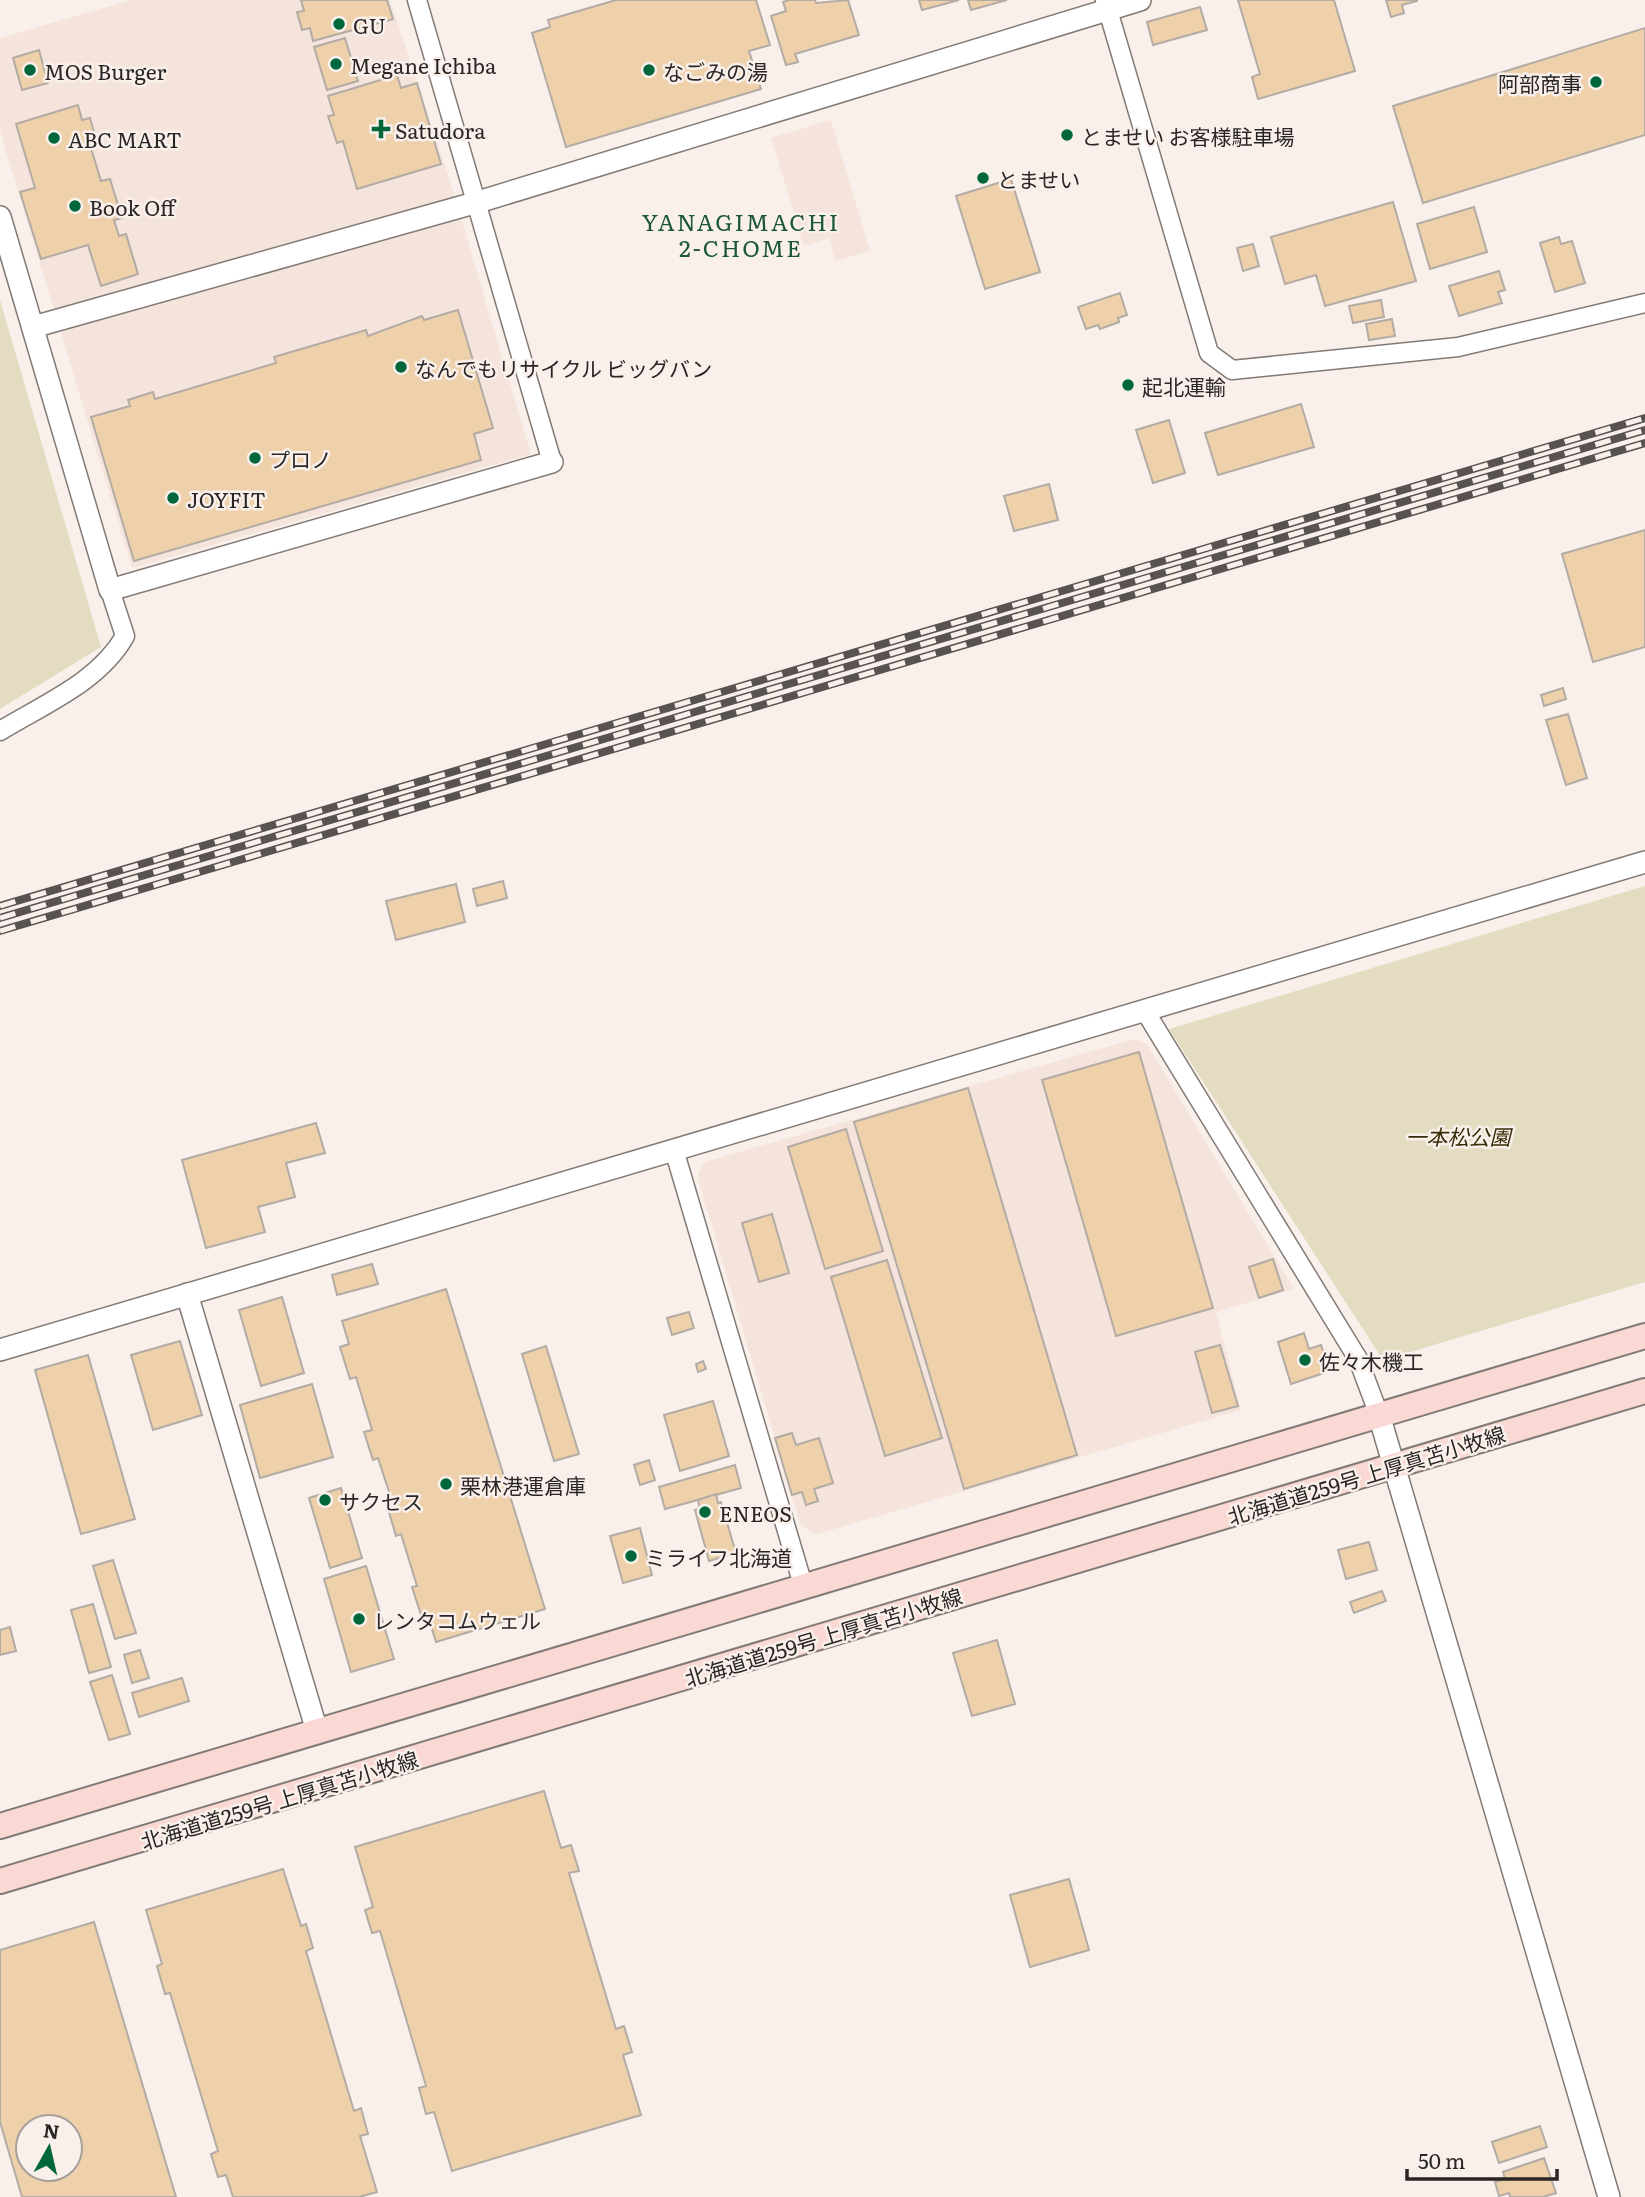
<svg xmlns="http://www.w3.org/2000/svg" width="1645" height="2197" font-family="Literata,'Noto Sans JP',serif">
	<style>
		.built { fill: #f5e4db }
		.green { fill: #e3dcc1 }
		.building { fill: #eed0aa; stroke: #b2aca5; stroke-width: 2; fill-rule: evenodd }
		.lines { fill: none; stroke-linecap: round; stroke-linejoin: round }
		.minor-casing { stroke: #827a75; stroke-width: 21 }
		.tertiary-casing { stroke: #827a75; stroke-width: 24 }
		.secondary-casing { stroke: #827a75; stroke-width: 28 }
		.minor { stroke: #fff; stroke-width: 18 }
		.tertiary { stroke: #fff; stroke-width: 21 }
		.secondary { stroke: #fad9d4; stroke-width: 24 }
		.rail-casing { stroke: #585351; stroke-width: 8 }
		.rail { stroke: #f9f0eb; stroke-width: 5; stroke-dasharray: 16; stroke-linecap: butt }
		.poi-dot { fill: #00673d; stroke: #f9f0eb; stroke-width: 2.5 }
		.labels { text-anchor: middle; dominant-baseline: central; stroke-width: 5; stroke-linejoin: round; paint-order: stroke }
		.poi-label { font-size: 21px; fill: #2a2625; stroke: #f9f0eb; text-anchor: start }
		.park-label { font-size: 21px; font-style: italic; fill: #362c07; stroke: #f9f0eb }
		.street-label { font-size: 21px; fill: #2a2625; stroke: #f9f0eb }
		.neighbourhood-label { font-size: 23px; letter-spacing: 2px; fill: #1b5638; stroke: #f9f0eb }
	</style>
	<rect width="100%" height="100%" fill="#f9f0eb"/>
	<g class="built">
		<path d="M 131,0 L 390,0 L 448,175 L 531,454 L 132,568 L 0,131 L 0,38 Z"/>
		<path d="M 831,120 L 870,251 L 836,261 L 829,238 L 804,246 L 771,138 Z"/>
		<path d="M 1134,1039 L 1147,1044 L 1294,1289 L 1216,1312 L 1241,1410 L 814,1535 L 800,1523 L 697,1176 L 704,1162 Z"/>
	</g>
	<g class="green">
		<path d="M 0,300 L 101,647 L 0,709 Z"/>
		<path d="M 1645,886 L 1645,1282 L 1383,1360 L 1169,1029 Z"/>
	</g>
	<g class="building">
		<path d="M 301,0 L 387,0 L 393,19 L 313,41 L 310,28 L 302,30 L 297,12 L 304,11 Z"/>
		<path d="M 616,0 L 756,0 L 770,45 L 749,51 L 761,89 L 566,147 L 532,33 L 550,27 L 548,20 Z"/>
		<path d="M 789,0 L 815,0 L 816,3 L 848,0 L 859,35 L 795,54 L 798,62 L 786,65 L 771,16 L 786,11 L 783,2 Z"/>
		<path d="M 919,0 L 959,0 L 922,10 Z"/>
		<path d="M 968,0 L 1007,0 L 971,10 Z"/>
		<path d="M 1238,0 L 1334,0 L 1355,71 L 1258,99 L 1252,77 L 1260,74 Z"/>
		<path d="M 1386,0 L 1417,0 L 1417,1 L 1402,5 L 1404,13 L 1391,17 Z"/>
		<path d="M 1200,7 L 1207,30 L 1153,45 L 1147,22 Z"/>
		<path d="M 1645,28 L 1645,135 L 1423,203 L 1393,106 Z"/>
		<path d="M 345,38 L 358,81 L 327,90 L 314,47 Z"/>
		<path d="M 39,50 L 48,83 L 22,90 L 13,58 Z"/>
		<path d="M 397,75 L 401,88 L 417,83 L 441,164 L 357,189 L 343,141 L 337,143 L 328,116 L 334,115 L 328,96 Z"/>
		<path d="M 78,105 L 82,120 L 90,118 L 98,146 L 91,148 L 101,181 L 110,179 L 122,218 L 114,220 L 119,236 L 126,234 L 138,274 L 101,286 L 88,245 L 41,259 L 20,192 L 35,188 L 16,124 Z"/>
		<path d="M 1011,179 L 1040,272 L 985,289 L 956,196 Z"/>
		<path d="M 1393,202 L 1416,281 L 1325,306 L 1316,275 L 1285,284 L 1271,237 Z"/>
		<path d="M 1474,207 L 1487,252 L 1430,269 L 1417,224 Z"/>
		<path d="M 1559,237 L 1561,244 L 1572,241 L 1585,283 L 1555,292 L 1540,243 Z"/>
		<path d="M 1253,244 L 1259,266 L 1243,271 L 1237,248 Z"/>
		<path d="M 1499,271 L 1505,290 L 1498,292 L 1502,303 L 1459,316 L 1449,286 Z"/>
		<path d="M 1120,293 L 1127,315 L 1118,318 L 1119,322 L 1100,329 L 1098,325 L 1086,329 L 1078,307 Z"/>
		<path d="M 1381,300 L 1384,317 L 1353,323 L 1349,306 Z"/>
		<path d="M 458,310 L 493,428 L 474,434 L 481,460 L 134,561 L 91,417 L 130,406 L 128,400 L 153,392 L 155,399 L 276,363 L 274,357 L 366,330 L 368,336 L 422,316 L 424,320 Z"/>
		<path d="M 1392,319 L 1395,336 L 1369,340 L 1366,324 Z"/>
		<path d="M 1301,404 L 1314,447 L 1218,475 L 1205,433 Z"/>
		<path d="M 1169,420 L 1185,473 L 1153,483 L 1136,430 Z"/>
		<path d="M 1049,484 L 1058,520 L 1014,531 L 1004,496 Z"/>
		<path d="M 1645,530 L 1645,647 L 1593,662 L 1562,554 Z"/>
		<path d="M 1563,688 L 1566,699 L 1544,706 L 1541,695 Z"/>
		<path d="M 1568,714 L 1587,778 L 1566,785 L 1546,720 Z"/>
		<path d="M 503,881 L 507,898 L 477,906 L 473,889 Z"/>
		<path d="M 456,884 L 465,922 L 396,940 L 386,901 Z"/>
		<path d="M 1139,1052 L 1213,1308 L 1116,1336 L 1042,1080 Z"/>
		<path d="M 968,1088 L 1077,1455 L 964,1489 L 854,1122 Z"/>
		<path d="M 316,1123 L 325,1153 L 286,1163 L 295,1197 L 258,1207 L 265,1232 L 206,1248 L 182,1160 Z"/>
		<path d="M 846,1129 L 883,1251 L 825,1269 L 788,1147 Z"/>
		<path d="M 772,1214 L 789,1273 L 759,1282 L 742,1223 Z"/>
		<path d="M 1273,1259 L 1283,1290 L 1259,1298 L 1249,1267 Z"/>
		<path d="M 887,1260 L 942,1438 L 885,1456 L 831,1277 Z"/>
		<path d="M 372,1264 L 378,1284 L 337,1295 L 332,1275 Z"/>
		<path d="M 446,1289 L 545,1609 L 436,1642 L 427,1613 L 421,1615 L 412,1587 L 417,1586 L 401,1534 L 396,1536 L 388,1509 L 394,1507 L 378,1458 L 373,1460 L 364,1432 L 372,1430 L 356,1377 L 350,1379 L 340,1347 L 349,1344 L 342,1321 Z"/>
		<path d="M 282,1297 L 304,1373 L 261,1386 L 239,1310 Z"/>
		<path d="M 689,1312 L 694,1328 L 672,1335 L 667,1318 Z"/>
		<path d="M 1304,1333 L 1309,1349 L 1321,1345 L 1330,1371 L 1291,1384 L 1278,1342 Z"/>
		<path d="M 180,1341 L 202,1415 L 153,1430 L 131,1355 Z"/>
		<path d="M 1220,1345 L 1238,1406 L 1212,1413 L 1195,1352 Z"/>
		<path d="M 546,1346 L 579,1454 L 554,1461 L 522,1354 Z"/>
		<path d="M 88,1355 L 135,1519 L 81,1534 L 35,1370 Z"/>
		<path d="M 703,1361 L 706,1369 L 698,1372 L 696,1364 Z"/>
		<path d="M 312,1384 L 333,1457 L 260,1478 L 240,1405 Z"/>
		<path d="M 713,1401 L 729,1456 L 680,1471 L 664,1415 Z"/>
		<path d="M 792,1433 L 796,1445 L 819,1438 L 833,1483 L 814,1489 L 818,1501 L 806,1505 L 802,1492 L 792,1495 L 775,1438 Z"/>
		<path d="M 649,1460 L 655,1480 L 640,1485 L 634,1465 Z"/>
		<path d="M 735,1465 L 741,1488 L 665,1509 L 659,1487 Z"/>
		<path d="M 341,1488 L 362,1558 L 330,1568 L 309,1498 Z"/>
		<path d="M 716,1494 L 718,1503 L 721,1502 L 736,1553 L 709,1561 L 695,1510 L 700,1509 L 698,1500 Z"/>
		<path d="M 640,1528 L 652,1575 L 623,1583 L 610,1536 Z"/>
		<path d="M 1369,1542 L 1377,1570 L 1346,1579 L 1338,1550 Z"/>
		<path d="M 113,1560 L 136,1633 L 115,1639 L 93,1566 Z"/>
		<path d="M 366,1566 L 394,1659 L 351,1672 L 324,1579 Z"/>
		<path d="M 1382,1591 L 1386,1601 L 1354,1613 L 1350,1602 Z"/>
		<path d="M 93,1604 L 111,1667 L 89,1673 L 71,1610 Z"/>
		<path d="M 10,1627 L 16,1651 L 0,1655 L 0,1630 Z"/>
		<path d="M 997,1640 L 1015,1704 L 972,1716 L 953,1653 Z"/>
		<path d="M 140,1650 L 149,1678 L 132,1683 L 124,1655 Z"/>
		<path d="M 112,1675 L 130,1734 L 109,1740 L 90,1682 Z"/>
		<path d="M 182,1678 L 189,1701 L 139,1717 L 132,1693 Z"/>
		<path d="M 544,1791 L 561,1848 L 571,1845 L 579,1871 L 569,1873 L 616,2029 L 624,2026 L 632,2052 L 623,2055 L 641,2115 L 452,2171 L 434,2112 L 426,2114 L 419,2088 L 426,2086 L 380,1931 L 372,1933 L 365,1910 L 373,1907 L 355,1847 Z"/>
		<path d="M 283,1869 L 301,1926 L 306,1924 L 313,1948 L 306,1951 L 354,2111 L 361,2108 L 368,2134 L 360,2136 L 377,2192 L 359,2197 L 233,2197 L 226,2175 L 218,2177 L 211,2154 L 218,2151 L 170,1993 L 165,1994 L 157,1966 L 162,1964 L 146,1910 Z"/>
		<path d="M 1069,1879 L 1089,1950 L 1030,1967 L 1010,1895 Z"/>
		<path d="M 94,1922 L 176,2197 L 22,2197 L 0,2122 L 0,1950 ZM 28,2127 L 70,2127 L 70,2169 L 28,2169 Z"/>
		<path d="M 1540,2126 L 1547,2147 L 1499,2163 L 1492,2142 Z"/>
		<path d="M 1544,2158 L 1556,2193 L 1543,2197 L 1510,2197 L 1509,2193 L 1499,2196 L 1495,2182 L 1505,2179 L 1503,2172 Z"/>
	</g>
	<g class="lines">
		<g class="minor-casing">
			<g id="minor">
				<path d="M 417,0 L 552,462"/>
				<path d="M 1105,0 L 1209,353 L 1232,370 L 1458,347 L 1645,303"/>
				<path d="M 0,731 C 44,704 99,682 125,636 L 110,590"/>
				<path d="M 1145,1011 L 1358,1359 L 1379,1415"/>
				<path d="M 675,1153 L 803,1585"/>
			</g>
		</g>
		<g class="tertiary-casing">
			<g id="tertiary">
				<path d="M 0,217 L 110,590 L 552,462"/>
				<path d="M 33,327 L 478,202 L 1140,0"/>
				<path d="M 187,1294 L 317,1731"/>
				<path d="M 0,1350 L 1645,862"/>
				<path d="M 1379,1415 L 1609,2197"/>
			</g>
		</g>
		<g class="secondary-casing">
			<g id="secondary">
				<path d="M 0,1826 L 1645,1336"/>
				<path d="M 0,1881 L 1645,1391"/>
			</g>
		</g>
		<use href="#minor" class="minor"/>
		<use href="#tertiary" class="tertiary"/>
		<use href="#secondary" class="secondary"/>
		<g class="rail-casing">
			<g id="rail">
				<path d="M 0,906 L 1645,418"/>
				<path d="M 0,918 L 1645,430"/>
				<path d="M 0,931 L 1645,443"/>
			</g>
		</g>
		<use href="#rail" class="rail"/>
	</g>
	<g class="poi-dot">
		<circle cx="339" cy="24" r="7"/>
		<circle cx="336" cy="64" r="7"/>
		<circle cx="30" cy="70" r="7"/>
		<circle cx="649" cy="70" r="7"/>
		<circle cx="1596" cy="82" r="7"/>
		<path d="M377.5 118.5h7v7h7v7h-7v7h-7v-7h-7v-7h7z"/>
		<circle cx="1067" cy="135" r="7"/>
		<circle cx="54" cy="138" r="7"/>
		<circle cx="983" cy="178" r="7"/>
		<circle cx="75" cy="206" r="7"/>
		<circle cx="401" cy="367" r="7"/>
		<circle cx="1128" cy="385" r="7"/>
		<circle cx="255" cy="458" r="7"/>
		<circle cx="173" cy="498" r="7"/>
		<circle cx="1305" cy="1360" r="7"/>
		<circle cx="446" cy="1484" r="7"/>
		<circle cx="325" cy="1500" r="7"/>
		<circle cx="705" cy="1512" r="7"/>
		<circle cx="631" cy="1556" r="7"/>
		<circle cx="359" cy="1619" r="7"/>
	</g>
	<g class="labels">
		<g class="poi-label">
			<text x="353" y="24">GU</text>
			<text x="350" y="64">Megane Ichiba</text>
			<text x="44" y="70">MOS Burger</text>
			<text x="663" y="70">なごみの湯</text>
			<text x="1582" y="82" text-anchor="end">阿部商事</text>
			<text x="395" y="129">Satudora</text>
			<text x="1081" y="135">とませい お客様駐車場</text>
			<text x="68" y="138">ABC MART</text>
			<text x="997" y="178">とませい</text>
			<text x="89" y="206">Book Off</text>
			<text x="415" y="367">なんでもリサイクル ビッグバン</text>
			<text x="1142" y="385">起北運輸</text>
			<text x="269" y="458">プロノ</text>
			<text x="187" y="498">JOYFIT</text>
			<text x="1319" y="1360">佐々木機工</text>
			<text x="460" y="1484">栗林港運倉庫</text>
			<text x="339" y="1500">サクセス</text>
			<text x="719" y="1512">ENEOS</text>
			<text x="645" y="1556">ミライフ北海道</text>
			<text x="373" y="1619">レンタコムウェル</text>
		</g>
		<g class="park-label">
			<text x="1458" y="1135">一本松公園</text>
		</g>
		<g class="street-label">
			<text transform="translate(1366 1474) rotate(-17)">北海道道259号 上厚真苫小牧線</text>
			<text transform="translate(823 1636) rotate(-17)">北海道道259号 上厚真苫小牧線</text>
			<text transform="translate(279 1799) rotate(-17)">北海道道259号 上厚真苫小牧線</text>
		</g>
		<g class="neighbourhood-label">
			<text x="741" y="221">YANAGIMACHI<tspan x="741" dy="26">2-CHOME</tspan></text>
		</g>
	</g>
	<g transform="translate(49 2148) rotate(8)"><circle r="33" fill="#f9f0eb" stroke="#a69f9c" stroke-width="2"/>
	<path d="M0-5L12 26L0 18L-12 26Z" fill="#00673d"/>
	<text y="-10" font-size="19" font-weight="bold" text-anchor="middle" fill="#2a2625">N</text>
	</g>
	<path d="M1407 2169v10h150v-10" fill="none" stroke="#2a2625" stroke-width="3.5"/>
	<text x="1418" y="2169" font-size="21" fill="#2a2625" stroke="#f9f0eb" stroke-width="5" paint-order="stroke">50 m</text>
</svg>
